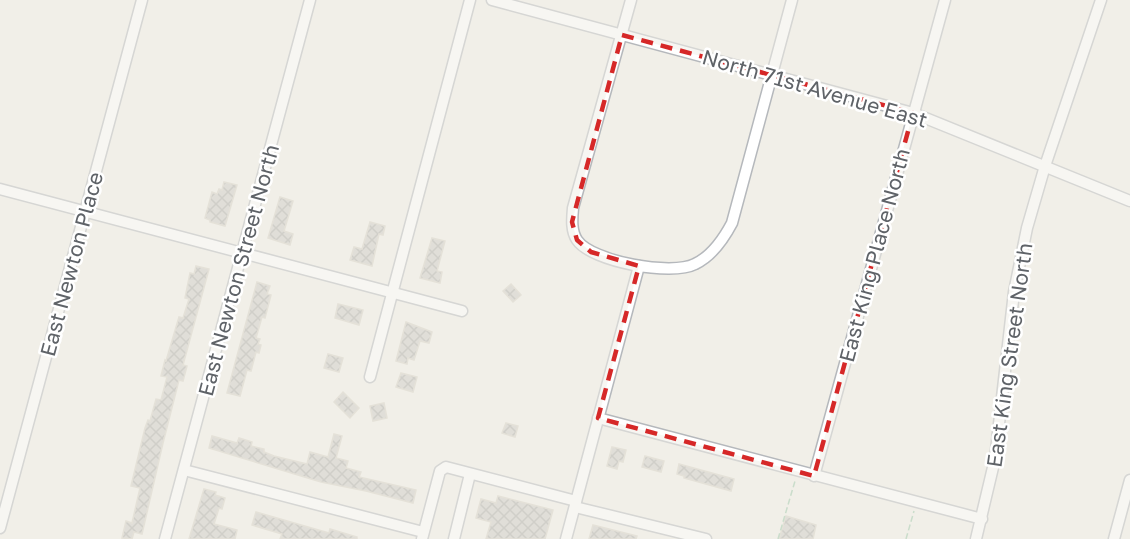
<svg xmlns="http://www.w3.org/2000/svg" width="1130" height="539" font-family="'Golos Text',sans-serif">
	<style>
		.building { fill: url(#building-cross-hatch); stroke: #d6d1c6; stroke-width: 1.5 }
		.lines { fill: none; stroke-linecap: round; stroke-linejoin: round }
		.minor-casing { stroke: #b5b8bc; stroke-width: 13 }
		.path { stroke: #9cc7a9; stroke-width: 1.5; stroke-dasharray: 6 3; stroke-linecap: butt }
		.minor { stroke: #fff; stroke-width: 10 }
		.marked { fill: none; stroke: #d62828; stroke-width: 4.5; stroke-dasharray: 12 8; stroke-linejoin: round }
		.labels { text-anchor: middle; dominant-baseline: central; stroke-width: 5; stroke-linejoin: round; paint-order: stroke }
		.street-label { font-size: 21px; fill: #5f6368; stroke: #fff }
	</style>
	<defs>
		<pattern id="building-cross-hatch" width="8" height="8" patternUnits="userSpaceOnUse" patternTransform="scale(1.5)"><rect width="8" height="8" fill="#cccac5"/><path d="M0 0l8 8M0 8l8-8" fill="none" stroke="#a9a8a4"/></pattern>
	</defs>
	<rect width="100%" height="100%" fill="#f1efe8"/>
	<g class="building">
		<path d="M 224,182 L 237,185 L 225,226 L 210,222 L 210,220 L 205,218 L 212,192 L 217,194 L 219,189 L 222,190 Z"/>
		<path d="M 280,197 L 293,201 L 284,231 L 293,234 L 290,245 L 268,238 Z"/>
		<path d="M 370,222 L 385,226 L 383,235 L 379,234 L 372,266 L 350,260 L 354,247 L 362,249 Z"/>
		<path d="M 432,238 L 445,241 L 437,271 L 442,272 L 440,283 L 420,278 Z"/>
		<path d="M 196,266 L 209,269 L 183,365 L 187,366 L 183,381 L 179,380 L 163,443 L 142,534 L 134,532 L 132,539 L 122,538 L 126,521 L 132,523 L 140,488 L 131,486 L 145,428 L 148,420 L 150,421 L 156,399 L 161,400 L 167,377 L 161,376 L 165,360 L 166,361 L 179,317 L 183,318 L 189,299 L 185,298 L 190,273 L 194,274 Z"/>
		<path d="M 257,282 L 270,286 L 267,294 L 271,295 L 265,318 L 262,317 L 256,338 L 260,339 L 258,344 L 261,345 L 259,353 L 256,352 L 251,371 L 247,370 L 240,396 L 227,393 Z"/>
		<path d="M 511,284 L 521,295 L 513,302 L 503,291 Z"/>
		<path d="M 338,304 L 363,310 L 359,325 L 335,318 Z"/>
		<path d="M 406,322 L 432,332 L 429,343 L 420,341 L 414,360 L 408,358 L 407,364 L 396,361 Z"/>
		<path d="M 328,354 L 343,358 L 339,372 L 324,368 Z"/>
		<path d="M 401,373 L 417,377 L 413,392 L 396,387 Z"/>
		<path d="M 343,392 L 359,408 L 350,418 L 334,402 Z"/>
		<path d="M 384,403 L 387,418 L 373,421 L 370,406 Z"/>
		<path d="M 506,423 L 518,426 L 515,437 L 502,433 Z"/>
		<path d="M 334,434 L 342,436 L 336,458 L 348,461 L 346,468 L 361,472 L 359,477 L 416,490 L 413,503 L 366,491 L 321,482 L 209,448 L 212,436 L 237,443 L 239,438 L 252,442 L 251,446 L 264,449 L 264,452 L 274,456 L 307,464 L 310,452 L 328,457 Z"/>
		<path d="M 612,447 L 626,450 L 623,462 L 619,461 L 617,469 L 607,466 Z"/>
		<path d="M 645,456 L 664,461 L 661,472 L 642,467 Z"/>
		<path d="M 679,464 L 734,479 L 731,491 L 684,478 L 684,476 L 677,474 Z"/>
		<path d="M 204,489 L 216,492 L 215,495 L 225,498 L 222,509 L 219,508 L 214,524 L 237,530 L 235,539 L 189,539 Z"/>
		<path d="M 498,496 L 553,510 L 545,539 L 486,539 L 491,522 L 476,518 L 481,499 L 496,503 Z"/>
		<path d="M 256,512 L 329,533 L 330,529 L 357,537 L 357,539 L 280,539 L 282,534 L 252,525 Z"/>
		<path d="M 786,516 L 816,525 L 813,539 L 779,539 Z"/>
		<path d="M 593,525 L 637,536 L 636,539 L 589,539 Z"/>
	</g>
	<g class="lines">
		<g class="minor-casing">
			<g id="minor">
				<path d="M 492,0 L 913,113 L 1130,201"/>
				<path d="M 631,0 L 573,208 C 572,219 571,231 577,240 C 592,262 672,276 695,264 C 712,256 723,240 732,223 L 792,0"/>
				<path d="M 0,189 L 462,311"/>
				<path d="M 370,377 L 470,0"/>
				<path d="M 598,418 L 982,519"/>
				<path d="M 184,470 L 423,532"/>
				<path d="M 814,476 L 945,0"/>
				<path d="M 575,507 L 706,539"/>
				<path d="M 0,528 L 142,0"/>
				<path d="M 165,539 L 310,0"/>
				<path d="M 422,539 L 440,471 L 446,467 L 576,501"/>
				<path d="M 454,539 L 470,474"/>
				<path d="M 566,539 L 639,266"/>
				<path d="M 976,539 L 995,459 L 1014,292 L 1027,228 L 1045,166 L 1101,0"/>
				<path d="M 1114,539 L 1130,480"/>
			</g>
		</g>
		<g class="path">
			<path d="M 778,539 L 795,481"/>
			<path d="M 906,539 L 914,511"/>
		</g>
		<use href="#minor" class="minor"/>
	</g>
	<path d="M0 0H1130V539H0ZM 622,35 L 913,113 L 814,476 L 598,418 L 639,266 L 591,252 L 577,240 L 572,222 Z" fill="#f1efe8" fill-opacity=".55" fill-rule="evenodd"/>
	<path class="marked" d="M 622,35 L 913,113 L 814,476 L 598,418 L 639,266 L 591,252 L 577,240 L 572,222 Z"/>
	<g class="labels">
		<g class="street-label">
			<text transform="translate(815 88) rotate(16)">North 71st Avenue East</text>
			<text transform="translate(874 255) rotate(-75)">East King Place North</text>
			<text transform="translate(71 264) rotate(-75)">East Newton Place</text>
			<text transform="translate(238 270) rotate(-75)">East Newton Street North</text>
			<text transform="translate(1009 355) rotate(-82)">East King Street North</text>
		</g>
	</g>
</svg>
